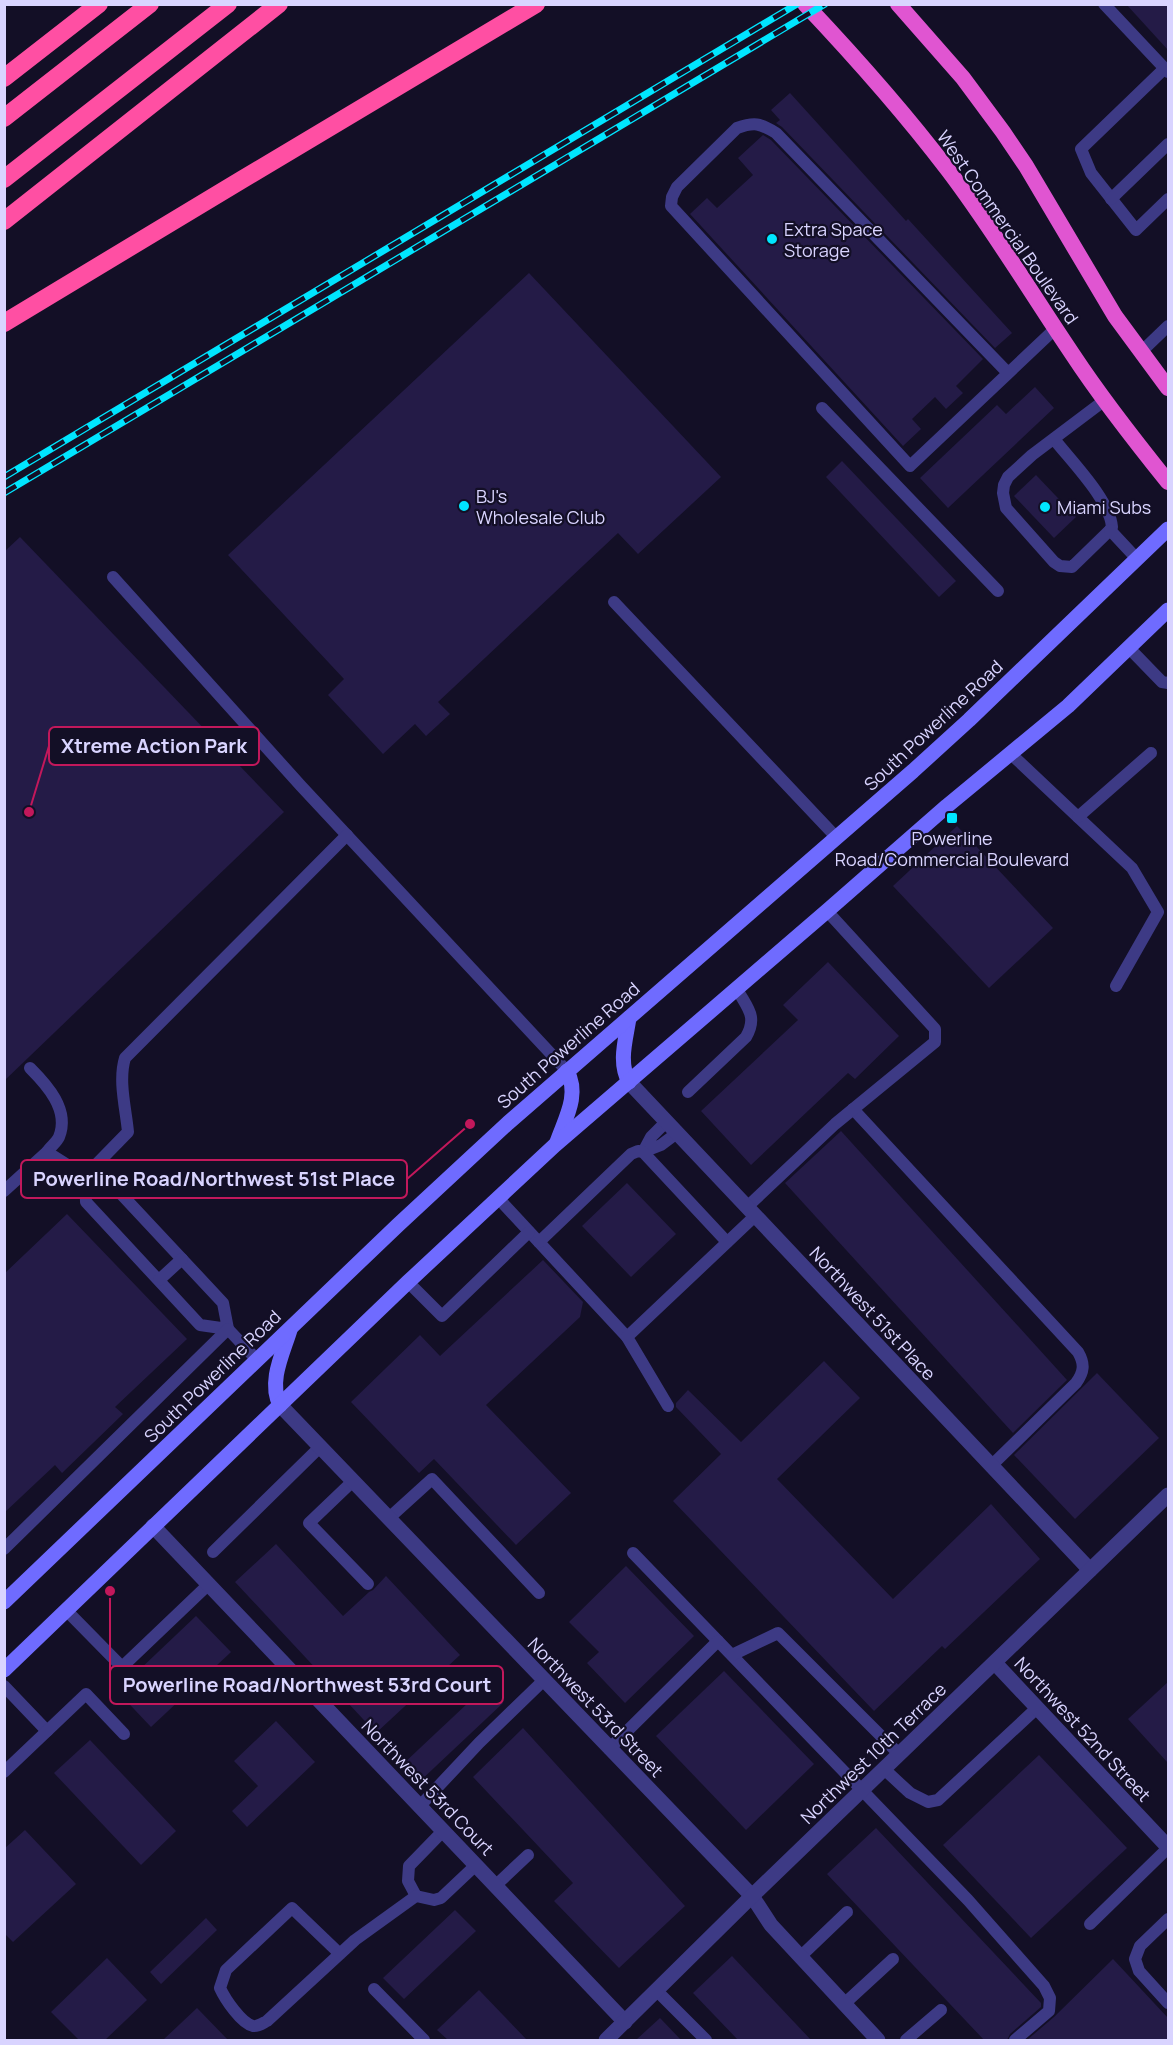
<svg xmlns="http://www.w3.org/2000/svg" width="1173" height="2045" font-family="Manrope,sans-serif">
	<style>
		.building { fill: #241b47 }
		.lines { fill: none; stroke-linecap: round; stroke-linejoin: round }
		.service { stroke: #3d3a85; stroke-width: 12 }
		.minor { stroke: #3d3a85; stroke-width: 15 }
		.secondary { stroke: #6f6bff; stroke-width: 15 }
		.trunk { stroke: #e055d1; stroke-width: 16 }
		.motorway { stroke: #ff4fa3; stroke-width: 18 }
		.rail-casing { stroke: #00e5ff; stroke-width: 7 }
		.rail { stroke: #130f26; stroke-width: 4.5; stroke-dasharray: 14; stroke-linecap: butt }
		.poi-dot { fill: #00e5ff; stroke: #130f26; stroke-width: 2 }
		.labels { text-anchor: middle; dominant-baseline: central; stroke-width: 4.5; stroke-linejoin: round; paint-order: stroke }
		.street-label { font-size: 18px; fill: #d9d4ff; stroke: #130f26 }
		.poi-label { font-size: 18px; fill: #d9d4ff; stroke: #130f26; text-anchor: start }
		.leader { fill: none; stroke: #c2185b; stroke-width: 2 }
		.callout-dot { fill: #c2185b; stroke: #130f26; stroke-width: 2 }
		.callout { fill: #130f26; stroke: #c2185b; stroke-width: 2 }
		.callout-label { font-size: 20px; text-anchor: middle; font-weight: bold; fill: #d9d4ff }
	</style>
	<rect width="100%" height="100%" fill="#130f26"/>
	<g class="building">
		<path d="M 1126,4 L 1168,4 L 1168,50 Z"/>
		<path d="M 790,93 L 906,221 L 908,219 L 1012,333 L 995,348 L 782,127 L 776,123 L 780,120 L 771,110 Z"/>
		<path d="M 763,135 L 771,140 L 983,359 L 956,386 L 963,393 L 946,409 L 935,397 L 912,419 L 921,429 L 903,446 L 690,214 L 707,198 L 717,208 L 753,175 L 738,158 Z"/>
		<path d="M 529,273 L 721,477 L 638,554 L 618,533 L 438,702 L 450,714 L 426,736 L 415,724 L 383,754 L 328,695 L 344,679 L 228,555 Z"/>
		<path d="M 1035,387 L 1054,408 L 948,508 L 920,478 L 997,405 L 1006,414 Z"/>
		<path d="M 842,461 L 956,581 L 939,597 L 826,477 Z"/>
		<path d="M 1036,475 L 1076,517 L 1054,538 L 1014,496 Z"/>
		<path d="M 20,537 L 284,812 L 4,1081 L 4,552 Z"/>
		<path d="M 957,826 L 1053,928 L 989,988 L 893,886 Z"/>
		<path d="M 828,962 L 899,1036 L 855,1079 L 848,1073 L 751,1165 L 701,1111 L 798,1020 L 783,1005 Z"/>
		<path d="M 841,1131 L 1067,1380 L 1013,1433 L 785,1183 Z"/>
		<path d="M 627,1183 L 676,1234 L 631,1277 L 582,1226 Z"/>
		<path d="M 67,1214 L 187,1339 L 115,1407 L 123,1414 L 62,1473 L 55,1465 L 4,1513 L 4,1274 Z"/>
		<path d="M 543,1260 L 583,1302 L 580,1317 L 486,1405 L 571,1493 L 516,1545 L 434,1459 L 419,1473 L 351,1402 L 420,1335 L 440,1356 Z"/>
		<path d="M 824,1361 L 860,1398 L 777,1479 L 893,1599 L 991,1504 L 1040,1559 L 945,1649 L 942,1646 L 874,1711 L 673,1501 L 721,1454 L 676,1407 L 676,1403 L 688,1390 L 741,1442 Z"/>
		<path d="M 1097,1373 L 1159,1438 L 1075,1519 L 1014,1455 Z"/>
		<path d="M 276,1544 L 343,1616 L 369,1592 L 373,1590 L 386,1576 L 460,1655 L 376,1733 L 235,1582 Z"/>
		<path d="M 626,1566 L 694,1636 L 625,1703 L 587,1663 L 599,1652 L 569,1622 Z"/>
		<path d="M 196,1616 L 231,1652 L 151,1727 L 117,1691 Z"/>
		<path d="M 724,1671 L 814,1764 L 746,1830 L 656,1736 Z"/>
		<path d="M 1168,1682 L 1168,1763 L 1128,1719 Z"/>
		<path d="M 486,1686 L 503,1703 L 418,1783 L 402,1765 Z"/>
		<path d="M 276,1721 L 315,1762 L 247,1827 L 232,1811 L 258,1786 L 234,1761 Z"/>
		<path d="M 523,1728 L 685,1906 L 619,1968 L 554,1901 L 573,1883 L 473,1777 Z"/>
		<path d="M 90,1740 L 176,1831 L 141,1865 L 54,1773 Z"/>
		<path d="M 1039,1755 L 1127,1848 L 1031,1938 L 943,1845 Z"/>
		<path d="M 876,1828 L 1041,2003 L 1041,2007 L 1010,2034 L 1007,2040 L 984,2040 L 827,1874 Z"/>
		<path d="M 25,1830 L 76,1884 L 13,1942 L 4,1933 L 4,1849 Z"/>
		<path d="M 455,1910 L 476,1931 L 404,1999 L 383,1978 Z"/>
		<path d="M 206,1918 L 217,1930 L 161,1984 L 150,1972 Z"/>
		<path d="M 732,1956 L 811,2040 L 738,2040 L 693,1993 Z"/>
		<path d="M 107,1958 L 147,2000 L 105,2040 L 79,2040 L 51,2012 Z"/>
		<path d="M 1113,1959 L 1168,2018 L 1168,2040 L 1027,2040 L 1054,2017 Z"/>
		<path d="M 479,1990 L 527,2040 L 448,2040 L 437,2030 Z"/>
		<path d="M 197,2008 L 228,2040 L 163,2040 Z"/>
		<path d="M 660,2018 L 681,2040 L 636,2040 Z"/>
	</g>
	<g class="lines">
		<g class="service">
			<path d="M 1104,4 L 1168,72"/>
			<path d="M 1165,68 L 1081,149 L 1091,173 L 1136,230 L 1168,199"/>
			<path d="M 1111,199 L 1168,144"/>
			<path d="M 1142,351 L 1168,326"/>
			<path d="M 1008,373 L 776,133 C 760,123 754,122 737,128 L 677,187 L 672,197 L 671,206 L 910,466 L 1056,328"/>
			<path d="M 822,408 L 998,591"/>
			<path d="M 1054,439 C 1071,461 1110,500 1112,527 L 1110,530 L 1072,567 L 1060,566 L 1054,562 L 1006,508 L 1003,493 L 1004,485 L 1008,477 L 1032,455 L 1105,400"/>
			<path d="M 1110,530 L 1137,559"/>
			<path d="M 113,577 L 301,786 L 567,1071"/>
			<path d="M 614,602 L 837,838"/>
			<path d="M 1129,648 L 1162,682 L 1168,683"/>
			<path d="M 1010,753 L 1132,868 L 1158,912 L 1116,986"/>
			<path d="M 1078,817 L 1151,753"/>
			<path d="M 30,1068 C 47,1085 70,1110 59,1137 C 57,1142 50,1147 47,1152"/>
			<path d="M 688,1092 L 746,1037 C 758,1016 747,1008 737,989"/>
			<path d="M 853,1109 L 1078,1352 C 1085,1364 1084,1372 1076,1383 L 991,1466"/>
			<path d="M 666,1122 L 651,1137 L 643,1152 L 661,1145 L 677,1133"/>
			<path d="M 85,1176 L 108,1180 L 223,1303 L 228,1329 L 200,1325 L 86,1202 Z"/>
			<path d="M 4,1191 L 47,1152 L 85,1176 L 128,1132 C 126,1109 118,1081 125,1058 L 347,835"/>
			<path d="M 498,1198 L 627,1337"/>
			<path d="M 747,1207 L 835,1124 L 935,1042 L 935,1029 L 827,911"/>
			<path d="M 539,1242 L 631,1154 L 638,1151 L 643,1152 L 727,1242"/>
			<path d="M 159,1280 L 182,1259"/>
			<path d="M 408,1282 L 442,1316 L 529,1232"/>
			<path d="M 668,1406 L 627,1337 L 755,1216"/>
			<path d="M 353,1481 L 309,1523 L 368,1584"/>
			<path d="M 389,1518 L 432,1479 L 539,1593"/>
			<path d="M 4,1549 L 228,1329 L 257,1360"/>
			<path d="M 213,1552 L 320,1447"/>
			<path d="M 633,1553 L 968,1900 L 1044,1986 L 1050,1998 L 1049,2011 L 1015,2040"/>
			<path d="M 66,1610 L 122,1667 L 209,1584"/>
			<path d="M 732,1655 L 778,1633 L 899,1754"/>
			<path d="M 4,1686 L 47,1731"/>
			<path d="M 609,1749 L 718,1641"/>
			<path d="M 884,1769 L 910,1793 L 928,1802 L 938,1800 L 1037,1708"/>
			<path d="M 4,1772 L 86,1694 L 124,1734"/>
			<path d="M 419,1807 L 479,1743 L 544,1680"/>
			<path d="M 495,1886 L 528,1855"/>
			<path d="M 416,1896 L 408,1881 L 409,1866 L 443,1831"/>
			<path d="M 1168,1919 L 1140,1946 L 1135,1959 L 1139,1971 L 1168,2003"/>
			<path d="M 1090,1924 L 1168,1848"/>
			<path d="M 340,1954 L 292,1908 L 226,1970 L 220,1988 C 225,1999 241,2023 253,2026 C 258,2027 263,2023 267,2021 L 355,1940 L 416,1896 L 434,1900 L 441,1898 L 476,1865"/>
			<path d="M 800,1957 L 847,1912"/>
			<path d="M 374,1989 L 424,2040"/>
			<path d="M 656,1990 L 706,2040"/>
			<path d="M 844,2004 L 893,1959"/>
			<path d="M 906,2040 L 941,2010"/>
		</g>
		<g class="minor">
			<path d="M 629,1082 L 1090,1570"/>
			<path d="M 280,1405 L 752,1896 L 771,1925 L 878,2040"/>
			<path d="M 153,1526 L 625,2022"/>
			<path d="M 995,1663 L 1168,1847"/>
			<path d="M 606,2040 L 752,1896 L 1168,1495"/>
		</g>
		<g class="secondary">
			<path d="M 629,1082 C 618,1062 626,1039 629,1018"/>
			<path d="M 557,1142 C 565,1119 580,1095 567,1071"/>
			<path d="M 280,1405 C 268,1382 283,1353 290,1330"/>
			<path d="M 4,1602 L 398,1225 L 508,1123 L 913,771 L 969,720 L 1168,529"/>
			<path d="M 4,1670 L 408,1282 L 555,1145 L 827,911 L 947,806 L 1068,706 L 1168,610"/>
		</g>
		<g class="trunk">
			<path d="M 805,4 C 855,57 904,112 948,170 C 993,229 1031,293 1073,355 C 1102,399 1135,441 1168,482"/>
			<path d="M 898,4 L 963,78 L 1003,132 L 1026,166 L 1115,316 L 1168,388"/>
		</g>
		<g class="motorway">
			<path d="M 4,78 L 99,4"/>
			<path d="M 4,118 L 150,4"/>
			<path d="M 4,179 L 228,4"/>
			<path d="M 4,221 L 279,4"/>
			<path d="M 4,323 L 243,179 L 536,4"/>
		</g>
		<g class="rail-casing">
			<g id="rail">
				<path d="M 4,477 L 797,4"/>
				<path d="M 4,493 L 825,4"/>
			</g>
		</g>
		<use href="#rail" class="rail"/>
	</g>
	<g class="poi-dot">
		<circle cx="772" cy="239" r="6"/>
		<circle cx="464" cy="506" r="6"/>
		<circle cx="1045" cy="507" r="6"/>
		<rect x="946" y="812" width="12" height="12" rx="3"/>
	</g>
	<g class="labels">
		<g class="street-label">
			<text transform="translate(1008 227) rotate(55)">West Commercial Boulevard</text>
			<text transform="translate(933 725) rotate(-43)">South Powerline Road</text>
			<text transform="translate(568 1045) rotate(-41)">South Powerline Road</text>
			<text transform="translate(873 1313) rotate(47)">Northwest 51st Place</text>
			<text transform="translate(212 1376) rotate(-44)">South Powerline Road</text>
			<text transform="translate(596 1707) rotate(46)">Northwest 53rd Street</text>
			<text transform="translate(1083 1729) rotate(47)">Northwest 52nd Street</text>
			<text transform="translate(873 1753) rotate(-44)">Northwest 10th Terrace</text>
			<text transform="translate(428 1787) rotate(46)">Northwest 53rd Court</text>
		</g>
		<g class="poi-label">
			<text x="784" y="229">Extra Space<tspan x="784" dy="21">Storage</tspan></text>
			<text x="476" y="496">BJ's<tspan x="476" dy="21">Wholesale Club</tspan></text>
			<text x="1057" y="507">Miami Subs</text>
			<text x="952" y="838" text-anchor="middle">Powerline<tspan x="952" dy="21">Road/Commercial Boulevard</tspan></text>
		</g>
	</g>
	<path class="leader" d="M29 812L49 746M470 1124L407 1179M110 1591L110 1685"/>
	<g class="callout-dot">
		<circle cx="29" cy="812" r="6"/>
		<circle cx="470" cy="1124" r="6"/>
		<circle cx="110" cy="1591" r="6"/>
	</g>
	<g class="callout">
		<rect x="49" y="727" width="210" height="38" rx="6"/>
		<rect x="21" y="1160" width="386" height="38" rx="6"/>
		<rect x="110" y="1666" width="393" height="38" rx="6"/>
	</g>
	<g class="callout-label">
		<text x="154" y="753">Xtreme Action Park</text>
		<text x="214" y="1186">Powerline Road/Northwest 51st Place</text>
		<text x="307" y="1692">Powerline Road/Northwest 53rd Court</text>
	</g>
	<rect width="1173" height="2045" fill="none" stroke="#d9d4ff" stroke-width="12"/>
</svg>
